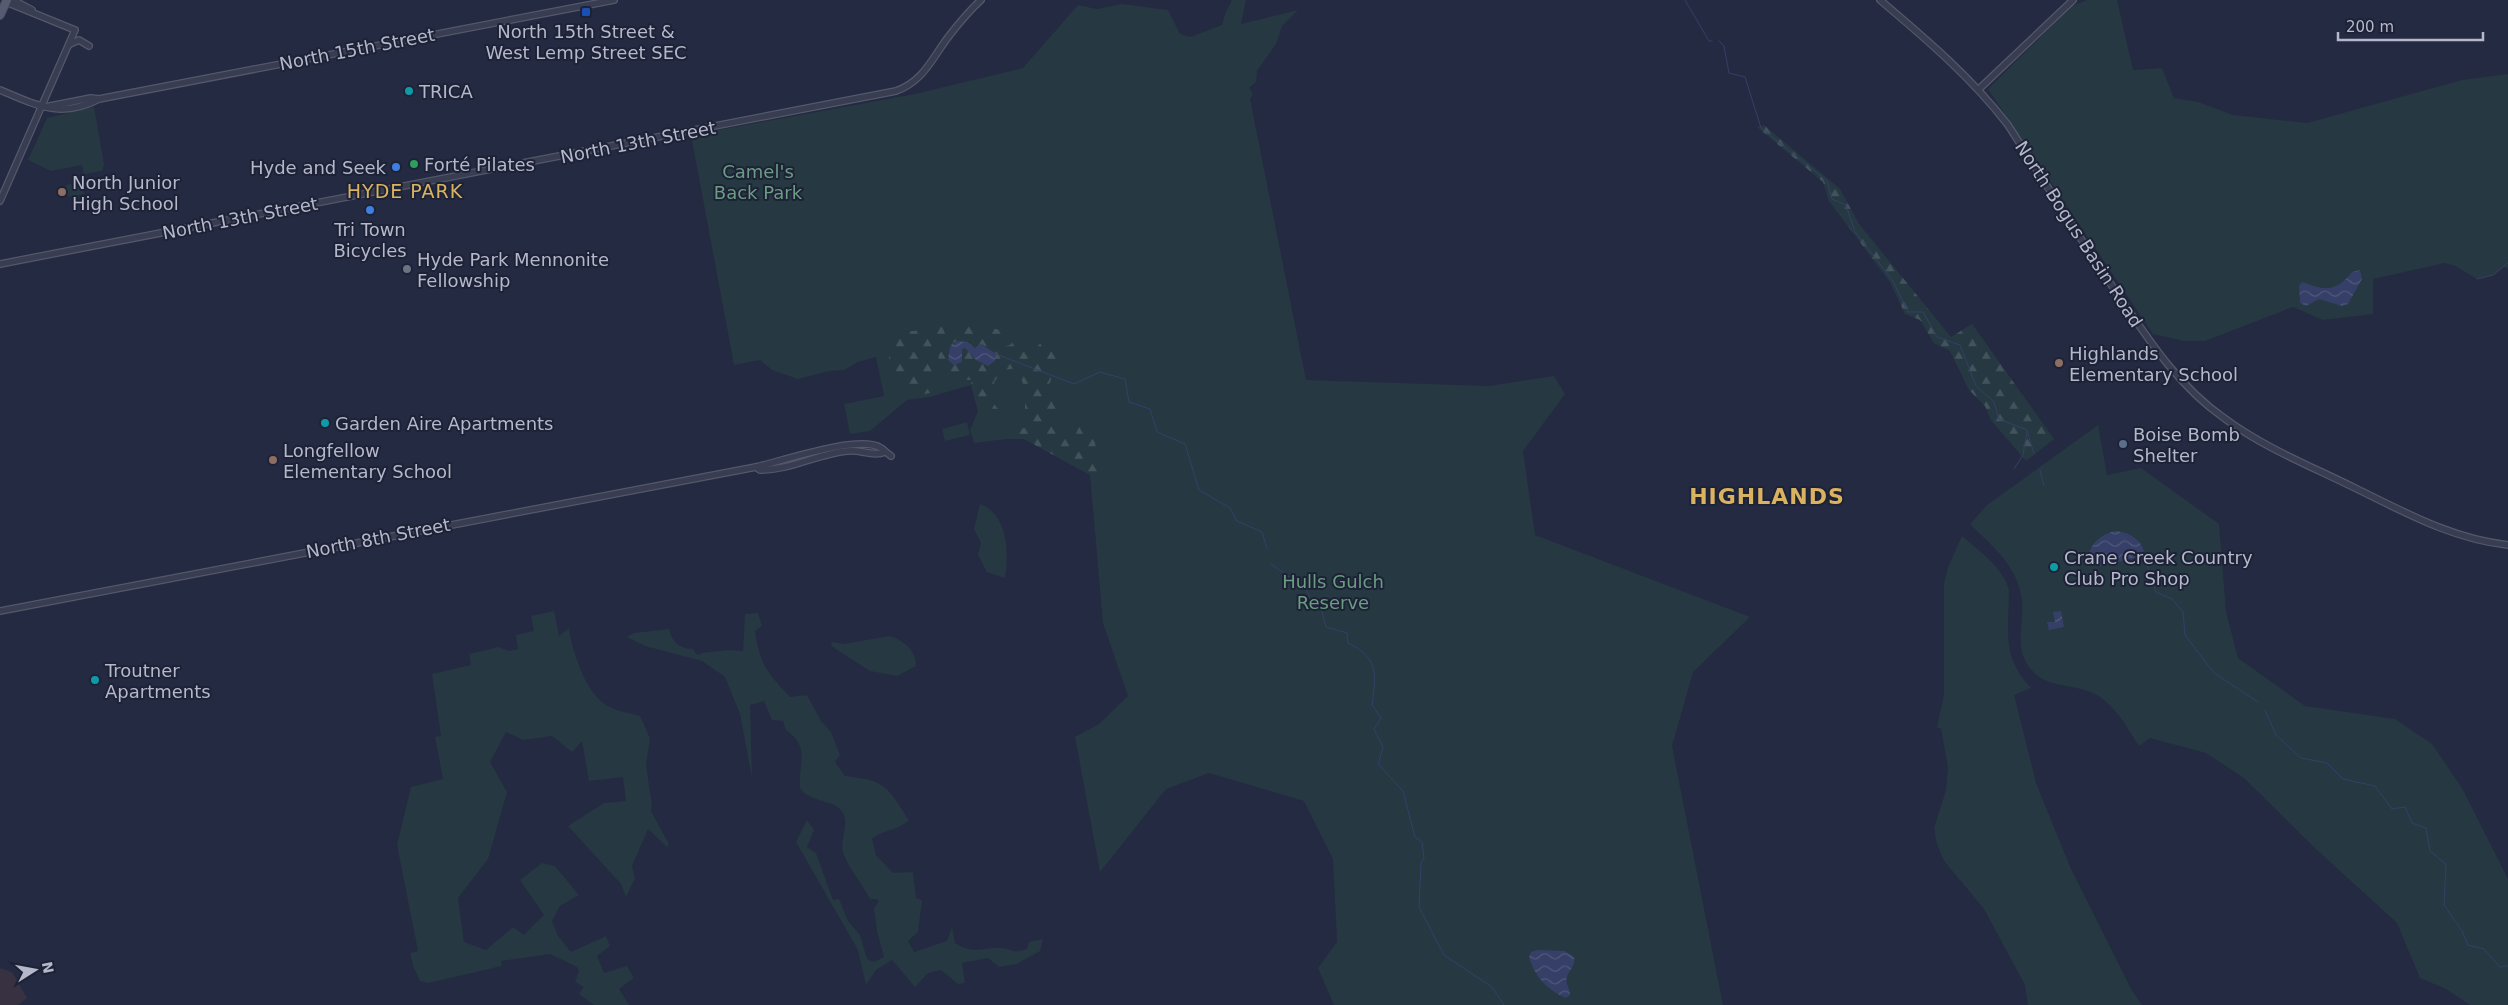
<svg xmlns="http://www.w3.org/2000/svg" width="2508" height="1005" font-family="'DejaVu Sans',sans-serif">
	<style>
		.medical { fill: #373142 }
		.green { fill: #263842 }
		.forest { fill: url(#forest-firs); fill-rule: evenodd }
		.water { fill: url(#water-waves) }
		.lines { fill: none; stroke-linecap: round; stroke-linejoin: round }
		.stream { stroke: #353f67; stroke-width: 1 }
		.minor-casing { stroke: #53586b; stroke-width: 8 }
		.major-casing { stroke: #42465a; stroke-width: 10 }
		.minor { stroke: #393d51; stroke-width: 5.5 }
		.major { stroke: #575b71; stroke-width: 8 }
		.transit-dot { fill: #1a4fb4; stroke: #1d2236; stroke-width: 2 }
		.culture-dot { fill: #0f9aa8; stroke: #1d2236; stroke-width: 2 }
		.leisure-dot { fill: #2e9e5b; stroke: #1d2236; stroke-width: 2 }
		.shop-dot { fill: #3f7fe0; stroke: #1d2236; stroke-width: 2 }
		.education-dot { fill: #8d6e63; stroke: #1d2236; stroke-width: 2 }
		.worship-dot { fill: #6b7280; stroke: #1d2236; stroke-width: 2 }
		.service-dot { fill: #5c6f8a; stroke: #1d2236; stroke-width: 2 }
		.labels { text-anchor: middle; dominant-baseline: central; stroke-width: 4; stroke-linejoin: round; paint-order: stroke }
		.poi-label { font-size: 18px; fill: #b5b8cb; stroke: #1d2236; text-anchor: start }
		.street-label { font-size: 18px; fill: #b5b8cb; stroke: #1d2236 }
		.park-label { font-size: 18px; fill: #6b9d83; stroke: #1d2236 }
		.neighbourhood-label { font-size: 19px; letter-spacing: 1px; fill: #dab361; stroke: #1d2236 }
		.district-label { font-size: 22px; font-weight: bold; letter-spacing: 1px; fill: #dab361; stroke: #1d2236 }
	</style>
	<defs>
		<pattern id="forest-firs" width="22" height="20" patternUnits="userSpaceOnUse" patternTransform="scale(1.25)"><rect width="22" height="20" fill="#263842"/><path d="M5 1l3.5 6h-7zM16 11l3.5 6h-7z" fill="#43535c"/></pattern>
		<pattern id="water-waves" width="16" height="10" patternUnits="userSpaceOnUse" patternTransform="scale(1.25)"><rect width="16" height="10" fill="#353f67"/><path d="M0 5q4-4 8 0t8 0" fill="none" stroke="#50597b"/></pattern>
	</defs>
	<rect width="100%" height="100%" fill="#242a41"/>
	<path class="medical" d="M 0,968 L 12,972 L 27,998 L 18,1005 L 0,1005 Z"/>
	<g class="green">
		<path d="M 1232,0 L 1246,0 L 1241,24 L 1298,10 L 1282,26 L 1276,44 L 1257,71 L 1256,82 L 1249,88 L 1253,94 L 1250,99 L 1306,380 L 1489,386 L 1554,376 L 1565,394 L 1523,451 L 1535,535 L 1750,617 L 1693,672 L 1672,746 L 1723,1005 L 1334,1005 L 1318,968 L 1337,942 L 1333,859 L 1304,801 L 1209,773 L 1166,789 L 1100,872 L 1075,737 L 1099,724 L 1128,696 L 1103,623 L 1090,475 L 1024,439 L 1007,439 L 974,443 L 970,430 L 978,411 L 971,385 L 930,397 L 907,400 L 870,431 L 850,434 L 844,404 L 884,396 L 876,357 L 858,362 L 844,370 L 829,371 L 798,379 L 772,370 L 760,360 L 734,365 L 691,135 L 915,94 L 1023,68 L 1078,5 L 1097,9 L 1122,4 L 1168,10 L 1180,34 L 1190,37 L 1222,25 L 1225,14 Z"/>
		<path d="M 2087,0 L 2117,0 L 2133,70 L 2162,68 L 2174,98 L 2198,102 L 2233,115 L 2307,123 L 2462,80 L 2508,74 L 2508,269 L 2504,267 L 2494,275 L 2477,279 L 2455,266 L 2445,263 L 2373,279 L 2373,314 L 2323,320 L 2293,307 L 2205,341 L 2184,341 L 2153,334 L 1988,89 L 2072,6 Z"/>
		<path d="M 94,107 L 104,164 L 102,171 L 84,174 L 82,165 L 51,171 L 28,160 L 47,118 Z"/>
		<path d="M 82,182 L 84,194 L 68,197 L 66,185 Z"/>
		<path d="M 967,422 L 970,435 L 945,441 L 942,429 Z"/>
		<path d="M 2098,425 L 2107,475 L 2141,468 L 2219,524 L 2226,612 L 2238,658 L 2305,706 L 2395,719 L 2432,744 L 2462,788 L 2508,879 L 2508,1005 L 2470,1005 L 2446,989 L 2420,978 L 2397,923 L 2317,850 L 2244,778 L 2206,753 L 2150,738 L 2139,746 C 2126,726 2116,706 2095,694 C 2072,682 2043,690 2027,664 C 2015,645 2024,622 2022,601 C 2018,566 1993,547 1970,524 L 1987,505 Z"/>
		<path d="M 980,504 C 1008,514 1009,553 1005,578 L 987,572 L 978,555 L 981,543 L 974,529 Z"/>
		<path d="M 1962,536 C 1979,551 2003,567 2009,590 C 2009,631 2001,656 2031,688 L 2014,695 L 2036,783 L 2071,869 L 2131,989 L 2142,1005 L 2028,1005 L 2025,985 L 1984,909 L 1944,861 L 1937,844 L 1934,828 L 1946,790 L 1948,767 L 1941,729 L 1937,727 L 1944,695 L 1944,584 L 1948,567 Z"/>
		<path d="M 554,611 L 559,636 L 569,628 C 572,650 585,692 606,705 C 615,711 630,713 640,716 L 650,738 L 646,765 L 652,805 L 651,811 L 669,844 L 667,847 L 648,829 L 632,866 L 635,878 L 626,897 L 621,884 L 568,826 L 604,803 L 626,801 L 623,777 L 589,781 L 582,741 L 572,752 L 552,736 L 523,740 L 506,732 L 490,762 L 507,792 L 488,859 L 458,898 L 464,942 L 486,950 L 513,927 L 524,935 L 544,915 L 520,880 L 542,863 L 555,866 L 579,895 L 560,906 L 552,921 L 558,936 L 571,952 L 606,936 L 610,946 L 597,956 L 604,973 L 627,966 L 634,978 L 619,989 L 629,1005 L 594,1005 L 579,994 L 584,987 L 575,982 L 579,971 L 577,967 L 550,954 L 501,961 L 502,966 L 428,983 L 420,981 L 413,966 L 410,953 L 418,951 L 397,845 L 411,787 L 443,779 L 435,737 L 441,736 L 432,674 L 471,665 L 469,654 L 499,647 L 509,651 L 518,649 L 516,635 L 534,631 L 531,616 Z"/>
		<path d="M 758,613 L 762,626 L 755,631 C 759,663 769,675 790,697 L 807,695 L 821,721 L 831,732 L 840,755 L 835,762 L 845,776 C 888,781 886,786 909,820 C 898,831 884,829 872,839 L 876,855 L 893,873 L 913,872 L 916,898 L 922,900 L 918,932 L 908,941 L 914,952 L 947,941 L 952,927 L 955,943 C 973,955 982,947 1001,948 C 1015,949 1009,954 1027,949 L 1029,942 L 1043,939 L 1040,951 L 1017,964 L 999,967 L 988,958 L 962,963 L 965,983 L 958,984 L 941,970 L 928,973 L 915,987 L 892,960 L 876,970 L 866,985 L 858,950 L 796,842 L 807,820 L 814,830 L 807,847 L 816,853 L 833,900 L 839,899 L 848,921 L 860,935 L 867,959 L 874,962 L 884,957 L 877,931 L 874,908 L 879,901 L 877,899 L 870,899 C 863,885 849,869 844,855 C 838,842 850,826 843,813 C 834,798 811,804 800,788 C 798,763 811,748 786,730 L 783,721 L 772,720 L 764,701 L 750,705 L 752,778 L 740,714 L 725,677 L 702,661 L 645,646 L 627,637 L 634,633 L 669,629 C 673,643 679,648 693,649 L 696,654 L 700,655 L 701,653 L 728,650 L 743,651 L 745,614 Z"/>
		<path d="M 890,636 C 904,641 916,650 916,666 L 897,676 L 870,671 L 831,646 L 832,642 L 843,644 Z"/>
	</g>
	<g class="forest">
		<path d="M 1764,125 L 1840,189 L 1859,224 L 1951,337 L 1972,324 L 2054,439 L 2026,461 L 1991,420 L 1985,406 L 1969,390 L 1950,351 L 1934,343 L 1920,320 L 1905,314 L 1890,282 L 1829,201 L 1823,182 L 1757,127 Z"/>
		<path d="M 926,323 L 943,323 L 945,334 L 955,332 L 962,323 C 976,324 988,328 1002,330 L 1005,346 L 1010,345 L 1020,334 L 1029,346 L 1025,354 L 1036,358 L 1037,347 L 1044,339 L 1060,354 L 1051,370 L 1051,380 L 1043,398 L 1058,399 L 1056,422 L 1072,442 L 1080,425 L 1090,425 L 1094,431 L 1096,452 L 1111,474 L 1090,475 L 1024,439 L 1007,439 L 1008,431 L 1037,426 L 1025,413 L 1025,390 L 1018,368 L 1003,370 L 994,382 L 996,389 L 986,395 L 999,410 L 997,415 L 989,409 L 978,411 L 971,385 L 972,380 L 948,380 L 938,371 L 939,348 L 925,349 L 938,391 L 921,395 L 917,388 L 907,390 L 889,378 L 889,351 L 897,331 L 915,331 ZM 957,341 L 967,342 L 975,348 L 981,344 L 991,349 L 994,357 L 985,364 L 972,356 L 967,348 L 962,349 L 952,343 Z"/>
	</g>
	<g class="water">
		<path d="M 2360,270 L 2362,279 L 2348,304 L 2342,306 L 2319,299 L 2306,306 L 2300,303 L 2299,286 L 2302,282 C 2326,291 2336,292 2352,272 Z"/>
		<path d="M 957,341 L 967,342 L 975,348 L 981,344 L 996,354 L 995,361 L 988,366 L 976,360 L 965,348 L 962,349 L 962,362 L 954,365 L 948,360 L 950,347 Z"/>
		<path d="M 2115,531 C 2130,532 2143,540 2145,556 C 2126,557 2103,571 2088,564 C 2087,546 2099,535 2115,531 Z"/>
		<path d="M 2061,611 L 2064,627 L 2049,630 L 2047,622 L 2055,622 L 2053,612 Z"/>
		<path d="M 1537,950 L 1565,951 L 1574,957 C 1576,965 1569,970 1567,977 C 1565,984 1570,988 1570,995 L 1566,998 C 1547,990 1535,977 1529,957 L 1531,952 Z"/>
	</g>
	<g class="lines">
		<g class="stream">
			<path d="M 1685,0 L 1709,41 L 1712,41"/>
			<path d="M 1719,41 L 1724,46 L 1729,73 L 1745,77 L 1761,128 L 1827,181 L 1832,199 L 1846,205 L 1855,232 L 1893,281 L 1908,312 L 1923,312 L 1937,337 L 1960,345 L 1976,386 L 1994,402 L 1999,419 L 2027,430 L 2034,454"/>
			<path d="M 2477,279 L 2493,275 L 2508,263"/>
			<path d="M 996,354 L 1074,384 L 1100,372 L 1125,379 L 1129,402 L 1150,409 L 1157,432 L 1185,444 L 1199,490 L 1230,508 L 1237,521 L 1262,532 L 1267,548"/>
			<path d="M 2014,469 L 2023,455 L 2027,432"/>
			<path d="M 2040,470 L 2044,486"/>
			<path d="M 2144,555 L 2156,592 L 2172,599 L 2183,612 L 2185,635 L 2214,673 L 2258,702"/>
			<path d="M 1271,564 L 1306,589 L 1312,602 L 1321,608 L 1326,627 L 1347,633 L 1348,643 C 1379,658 1376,674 1372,705 L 1381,718 L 1374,729 L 1383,747 L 1378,764 L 1403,791 L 1415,837 L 1422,842 L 1424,858 L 1421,863 L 1419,907 L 1444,955 L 1492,987 L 1504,1005"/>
			<path d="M 2265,710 L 2276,735 L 2301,758 L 2327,763 L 2343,779 L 2375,786 L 2392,809 L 2405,807 L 2412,823 L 2426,828 L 2430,851 L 2446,864 L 2444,905 L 2462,931 L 2468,945 L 2484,949 L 2500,967 L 2508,966"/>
		</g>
		<g class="minor-casing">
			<g id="minor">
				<path d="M 13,0 L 32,10"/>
				<path d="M 1880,0 C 1926,39 1971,77 2008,125 C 2046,184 2083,244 2123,302 C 2152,345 2181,388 2224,418 C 2264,448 2313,467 2357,489 C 2406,513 2453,539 2508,545"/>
				<path d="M 70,44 L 79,40 L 89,46"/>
				<path d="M 1979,89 L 2073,0"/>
				<path d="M 0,90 C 36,105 61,119 99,99 L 614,0"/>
				<path d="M 45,107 L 91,98 L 99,99"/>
				<path d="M 0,201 L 75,30 L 6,2"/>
				<path d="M 0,264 L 896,91 C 924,81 932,58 949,36 C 959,23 969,11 981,0"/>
				<path d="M 756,467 L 760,470 C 791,470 817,454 847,451 C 860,449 873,457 885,452"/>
				<path d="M 0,611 L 756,467 C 782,461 860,434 881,448 C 885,451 887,453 891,456"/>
			</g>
		</g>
		<g class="major-casing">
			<path id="major" d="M 0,15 L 7,0"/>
		</g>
		<use href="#minor" class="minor"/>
		<use href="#major" class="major"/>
	</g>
	<rect class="transit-dot" x="581" y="7" width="10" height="10" rx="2.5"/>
	<g class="culture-dot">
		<circle cx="409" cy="91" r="5"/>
		<circle cx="325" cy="423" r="5"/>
		<circle cx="2054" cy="567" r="5"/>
		<circle cx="95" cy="680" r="5"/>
	</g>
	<circle class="leisure-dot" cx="414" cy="164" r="5"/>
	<g class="shop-dot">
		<circle cx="396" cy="167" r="5"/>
		<circle cx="370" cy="210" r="5"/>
	</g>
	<g class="education-dot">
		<circle cx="62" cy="192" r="5"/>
		<circle cx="2059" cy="363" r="5"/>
		<circle cx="273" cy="460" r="5"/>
	</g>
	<circle class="worship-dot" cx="407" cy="269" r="5"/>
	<circle class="service-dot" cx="2123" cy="444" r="5"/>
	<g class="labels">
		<g class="poi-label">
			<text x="586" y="31" text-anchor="middle">North 15th Street &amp;<tspan x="586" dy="21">West Lemp Street SEC</tspan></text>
			<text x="419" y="91">TRICA</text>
			<text x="424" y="164">Forté Pilates</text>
			<text x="386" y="167" text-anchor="end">Hyde and Seek</text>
			<text x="72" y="182">North Junior<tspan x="72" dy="21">High School</tspan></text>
			<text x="370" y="229" text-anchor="middle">Tri Town<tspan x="370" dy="21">Bicycles</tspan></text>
			<text x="417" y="259">Hyde Park Mennonite<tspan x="417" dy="21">Fellowship</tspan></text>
			<text x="2069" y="353">Highlands<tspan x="2069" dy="21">Elementary School</tspan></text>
			<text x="335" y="423">Garden Aire Apartments</text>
			<text x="2133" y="434">Boise Bomb<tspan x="2133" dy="21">Shelter</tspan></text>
			<text x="283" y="450">Longfellow<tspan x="283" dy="21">Elementary School</tspan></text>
			<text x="2064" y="557">Crane Creek Country<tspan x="2064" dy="21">Club Pro Shop</tspan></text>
			<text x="105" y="670">Troutner<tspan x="105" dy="21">Apartments</tspan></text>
		</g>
		<g class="street-label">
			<text transform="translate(357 49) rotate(-11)">North 15th Street</text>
			<text transform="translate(638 142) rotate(-11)">North 13th Street</text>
			<text transform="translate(240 218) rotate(-11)">North 13th Street</text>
			<text transform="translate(2079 234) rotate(57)">North Bogus Basin Road</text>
			<text transform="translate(378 538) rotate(-11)">North 8th Street</text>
		</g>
		<g class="park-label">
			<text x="758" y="171">Camel's<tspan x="758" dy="21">Back Park</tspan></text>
			<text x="1333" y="581">Hulls Gulch<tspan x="1333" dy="21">Reserve</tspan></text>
		</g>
		<g class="neighbourhood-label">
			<text x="405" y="191">HYDE PARK</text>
		</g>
		<g class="district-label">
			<text x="1767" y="496">HIGHLANDS</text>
		</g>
	</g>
	<g transform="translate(35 970) rotate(79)" stroke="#1d2236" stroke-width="4" paint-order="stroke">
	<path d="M0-4L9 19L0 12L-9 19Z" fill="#b5b8cb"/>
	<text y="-8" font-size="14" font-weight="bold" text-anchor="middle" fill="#b5b8cb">N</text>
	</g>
	<path d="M2338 32v8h145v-8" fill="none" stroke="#b5b8cb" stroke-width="2.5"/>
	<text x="2346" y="32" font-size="15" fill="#b5b8cb" stroke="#1d2236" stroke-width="4" paint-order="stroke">200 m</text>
</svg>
